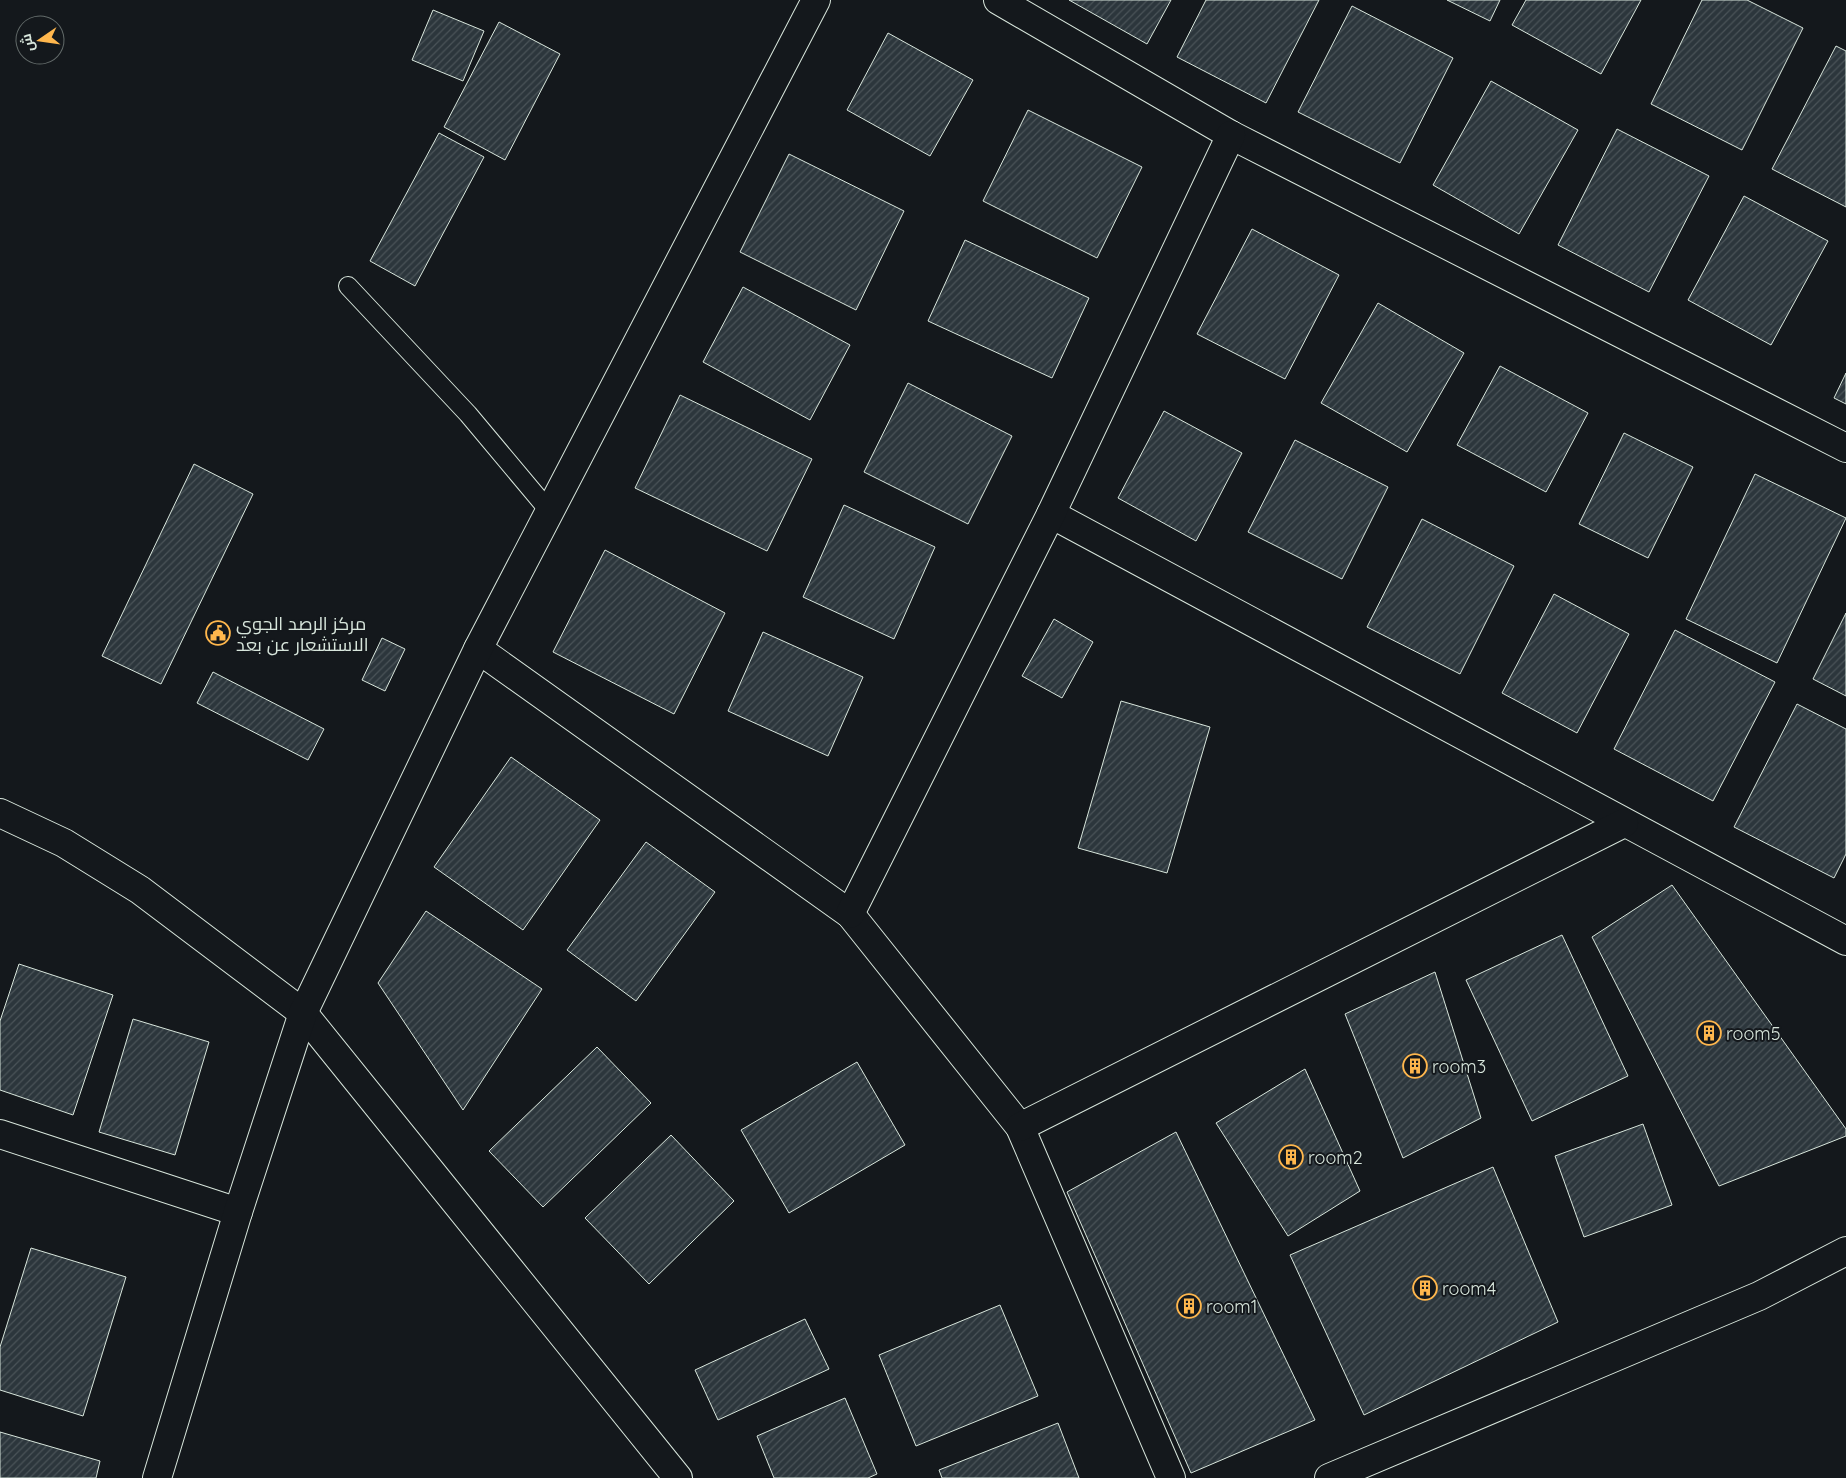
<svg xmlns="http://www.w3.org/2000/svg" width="1846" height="1478" font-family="Quicksand,Cairo,sans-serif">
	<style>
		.building { fill: url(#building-hatch); stroke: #d8e6dc }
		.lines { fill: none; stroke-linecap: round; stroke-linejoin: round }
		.service-casing { stroke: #d8e6dc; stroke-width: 20 }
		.minor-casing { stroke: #d8e6dc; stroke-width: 30 }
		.service { stroke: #14181c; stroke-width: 18 }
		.minor { stroke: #14181c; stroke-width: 28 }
		.labels { text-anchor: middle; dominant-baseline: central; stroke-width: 4; stroke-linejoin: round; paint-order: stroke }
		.poi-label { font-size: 18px; fill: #d8e6dc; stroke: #14181c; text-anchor: start }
	</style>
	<defs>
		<pattern id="building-hatch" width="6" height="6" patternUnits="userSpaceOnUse" patternTransform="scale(1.25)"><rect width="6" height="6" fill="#2c363c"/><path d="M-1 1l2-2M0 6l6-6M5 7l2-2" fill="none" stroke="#4a5358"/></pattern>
	</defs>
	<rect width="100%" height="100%" fill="#14181c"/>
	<g class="building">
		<path d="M 1069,0 L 1171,0 L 1147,44 Z"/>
		<path d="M 1206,0 L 1319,0 L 1266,103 L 1177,57 Z"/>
		<path d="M 1447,0 L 1500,0 L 1490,21 Z"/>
		<path d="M 1526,0 L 1641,0 L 1601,74 L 1512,25 Z"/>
		<path d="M 1702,0 L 1747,0 L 1803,28 L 1742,150 L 1651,104 Z"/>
		<path d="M 1352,6 L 1453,58 L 1400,163 L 1298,112 Z"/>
		<path d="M 433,10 L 484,31 L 463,81 L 412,60 Z"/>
		<path d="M 499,22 L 560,54 L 505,160 L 444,127 Z"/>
		<path d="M 888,33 L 973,80 L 930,156 L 847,110 Z"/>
		<path d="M 1836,46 L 1846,51 L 1846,207 L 1772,169 Z"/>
		<path d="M 1491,81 L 1578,130 L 1519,234 L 1433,185 Z"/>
		<path d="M 1028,110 L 1142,167 L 1097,258 L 983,201 Z"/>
		<path d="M 1617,129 L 1709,176 L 1649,292 L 1558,245 Z"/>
		<path d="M 439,133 L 484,157 L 415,286 L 370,261 Z"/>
		<path d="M 789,154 L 904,211 L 856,310 L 740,252 Z"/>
		<path d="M 1744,196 L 1828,241 L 1771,345 L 1688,300 Z"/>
		<path d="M 1252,229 L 1339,275 L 1285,379 L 1197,334 Z"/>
		<path d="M 965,240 L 1089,298 L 1052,378 L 928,321 Z"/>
		<path d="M 743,287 L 850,345 L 810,420 L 703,362 Z"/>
		<path d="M 1378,303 L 1464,353 L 1407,452 L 1321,403 Z"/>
		<path d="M 1500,366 L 1588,413 L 1546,492 L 1457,445 Z"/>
		<path d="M 1846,373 L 1846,404 L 1834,398 Z"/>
		<path d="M 908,383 L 1012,436 L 968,524 L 864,472 Z"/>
		<path d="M 680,395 L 812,459 L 767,551 L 635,488 Z"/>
		<path d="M 1164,411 L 1242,453 L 1196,541 L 1118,498 Z"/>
		<path d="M 1624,433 L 1693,467 L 1648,558 L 1579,524 Z"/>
		<path d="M 1295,440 L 1388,487 L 1342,579 L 1248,532 Z"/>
		<path d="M 194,464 L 253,494 L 161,684 L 102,656 Z"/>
		<path d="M 1755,474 L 1846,518 L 1777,663 L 1686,619 Z"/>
		<path d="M 844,505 L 935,547 L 894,639 L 803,597 Z"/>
		<path d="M 1422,519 L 1514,566 L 1460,674 L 1367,627 Z"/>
		<path d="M 605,550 L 725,613 L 674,714 L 553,652 Z"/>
		<path d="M 1554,594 L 1629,634 L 1577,733 L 1502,693 Z"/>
		<path d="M 1846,613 L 1846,696 L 1813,679 Z"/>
		<path d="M 1054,619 L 1093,642 L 1062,698 L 1022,676 Z"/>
		<path d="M 1675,630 L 1775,682 L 1713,801 L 1614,749 Z"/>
		<path d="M 763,632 L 863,677 L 828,756 L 728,711 Z"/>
		<path d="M 382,638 L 405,649 L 385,691 L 362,680 Z"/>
		<path d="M 213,672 L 324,729 L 308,760 L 197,703 Z"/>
		<path d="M 1121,701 L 1210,727 L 1167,873 L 1078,848 Z"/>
		<path d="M 1797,704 L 1846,729 L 1846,854 L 1834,878 L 1734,827 Z"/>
		<path d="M 511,757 L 600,820 L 523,930 L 434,867 Z"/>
		<path d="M 646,842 L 715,892 L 636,1001 L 567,950 Z"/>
		<path d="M 1672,885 L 1846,1129 L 1846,1136 L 1719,1186 L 1592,937 Z"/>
		<path d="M 426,911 L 542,989 L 463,1110 L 378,983 Z"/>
		<path d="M 1562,935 L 1628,1076 L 1532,1121 L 1466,980 Z"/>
		<path d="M 19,964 L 113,995 L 73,1115 L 0,1090 L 0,1021 Z"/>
		<path d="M 1435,972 L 1481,1118 L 1403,1158 L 1345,1014 Z"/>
		<path d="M 133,1019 L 209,1042 L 175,1155 L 99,1132 Z"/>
		<path d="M 597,1047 L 651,1103 L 543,1207 L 489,1151 Z"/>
		<path d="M 857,1062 L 905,1145 L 789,1213 L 741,1130 Z"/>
		<path d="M 1305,1069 L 1360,1191 L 1288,1236 L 1216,1123 Z"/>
		<path d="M 1643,1124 L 1672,1205 L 1584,1237 L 1555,1156 Z"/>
		<path d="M 1176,1132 L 1315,1420 L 1191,1473 L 1067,1192 Z"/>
		<path d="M 671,1135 L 734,1201 L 649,1284 L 585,1218 Z"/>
		<path d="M 1493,1167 L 1558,1322 L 1364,1415 L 1290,1255 Z"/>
		<path d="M 31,1248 L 126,1277 L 83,1416 L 0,1390 L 0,1347 Z"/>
		<path d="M 1000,1305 L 1038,1396 L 916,1446 L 879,1355 Z"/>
		<path d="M 805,1319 L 829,1369 L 718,1420 L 695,1370 Z"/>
		<path d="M 845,1398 L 877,1474 L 868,1478 L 774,1478 L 757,1436 Z"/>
		<path d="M 1058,1423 L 1079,1478 L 942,1478 L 939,1470 Z"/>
		<path d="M 0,1432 L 100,1461 L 96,1478 L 0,1478 Z"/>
	</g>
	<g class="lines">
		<g class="service-casing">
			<path id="service" d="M 348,286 L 468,414 L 550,512"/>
		</g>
		<g class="minor-casing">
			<g id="minor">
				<path d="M 998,0 L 1231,135 L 1846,448"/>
				<path d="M 1051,514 L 1846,941"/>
				<path d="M 478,649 L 850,914 L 1020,1127 L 1171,1478"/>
				<path d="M 0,813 L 64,843 L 140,890 L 303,1013 L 678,1478"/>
				<path d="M 850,914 L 1051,514 L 1231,135"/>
				<path d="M 1020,1127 L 1624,823"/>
				<path d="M 0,1134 L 238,1212"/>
				<path d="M 157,1478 L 238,1212 L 303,1013 L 478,649 L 816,0"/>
				<path d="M 1329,1478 L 1759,1296 L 1846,1251"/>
			</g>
		</g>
		<use href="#service" class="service"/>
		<use href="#minor" class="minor"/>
	</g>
	<defs>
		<g id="civic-ring" transform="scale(1.25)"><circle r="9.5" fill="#14181c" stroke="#ffb74d" stroke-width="1.5"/><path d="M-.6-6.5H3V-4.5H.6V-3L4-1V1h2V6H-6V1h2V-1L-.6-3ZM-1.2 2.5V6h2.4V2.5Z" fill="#ffb74d"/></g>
		<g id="building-ring" transform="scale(1.25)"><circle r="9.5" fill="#14181c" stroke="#ffb74d" stroke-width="1.5"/><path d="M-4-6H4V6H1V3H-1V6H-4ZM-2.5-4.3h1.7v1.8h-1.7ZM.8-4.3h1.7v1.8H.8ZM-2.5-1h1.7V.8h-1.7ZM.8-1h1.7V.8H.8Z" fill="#ffb74d"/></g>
	</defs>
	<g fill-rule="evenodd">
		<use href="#civic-ring" x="218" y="633"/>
		<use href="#building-ring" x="1709" y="1033"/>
		<use href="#building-ring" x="1415" y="1066"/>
		<use href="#building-ring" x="1291" y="1157"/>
		<use href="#building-ring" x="1425" y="1288"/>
		<use href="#building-ring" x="1189" y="1306"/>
	</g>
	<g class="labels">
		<g class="poi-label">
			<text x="236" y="623">مركز الرصد الجوي<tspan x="236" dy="21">الاستشعار عن بعد</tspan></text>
			<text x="1726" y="1033">room5</text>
			<text x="1432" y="1066">room3</text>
			<text x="1308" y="1157">room2</text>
			<text x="1442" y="1288">room4</text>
			<text x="1206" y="1306">room1</text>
		</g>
	</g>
	<g transform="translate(40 40) rotate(257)"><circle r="24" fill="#14181c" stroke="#626a69"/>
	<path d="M0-4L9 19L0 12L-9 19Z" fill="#ffb74d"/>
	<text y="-8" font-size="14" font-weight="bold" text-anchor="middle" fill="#d8e6dc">ش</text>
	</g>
</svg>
